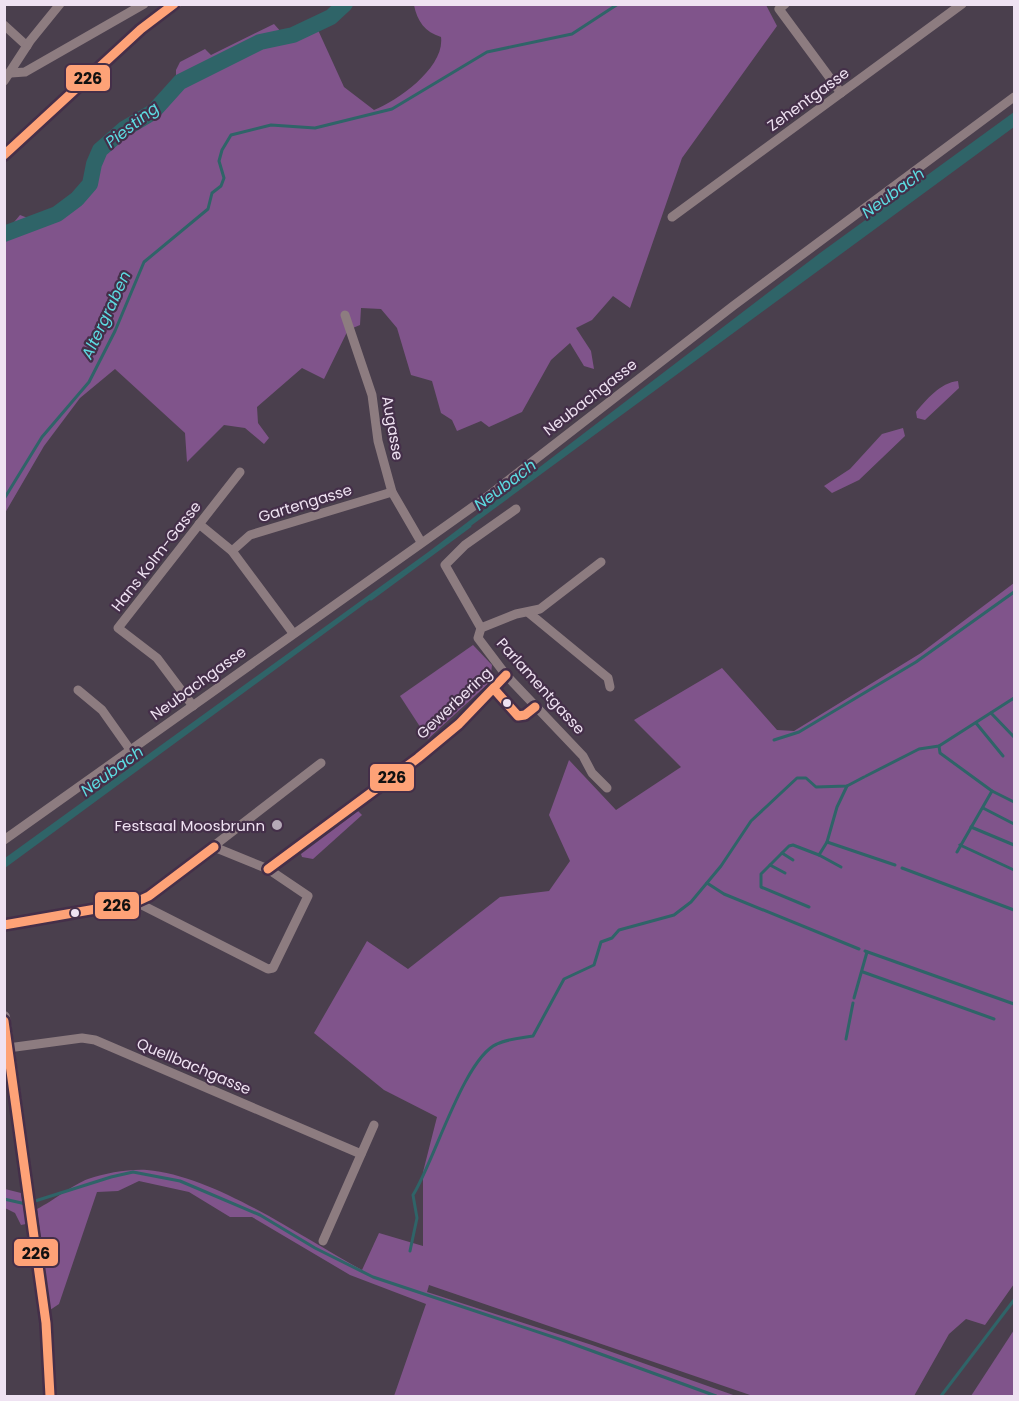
<svg xmlns="http://www.w3.org/2000/svg" width="1019" height="1401" font-family="Poppins,sans-serif">
	<style>
		.green { fill: #80548b }
		.water { fill: #2f6468 }
		.lines { fill: none; stroke-linecap: round; stroke-linejoin: round }
		.stream { stroke: #2f6468; stroke-width: 3 }
		.river { stroke: #2f6468; stroke-width: 16 }
		.minor { stroke: #8d7c80; stroke-width: 9 }
		.major { stroke: #8a7b83; stroke-width: 12 }
		.bus-1-casing { stroke: #442f49; stroke-width: 14 }
		.bus-1 { stroke: #fea277; stroke-width: 9 }
		.bus-dot { fill: #efe2f2; stroke: #442f49; stroke-width: 2 }
		.poi-dot { fill: #b5a9b8; stroke: #442f49; stroke-width: 2 }
		.labels { text-anchor: middle; dominant-baseline: central; stroke-width: 4.5; stroke-linejoin: round; paint-order: stroke }
		.street-label { font-size: 15px; fill: #efe2f2; stroke: #442f49 }
		.poi-label { font-size: 15px; fill: #efe2f2; stroke: #442f49; text-anchor: end }
		.water-label { font-size: 16px; font-style: italic; fill: #5ddbe1; stroke: #442f49 }
		.line-badge { stroke: #442f49; stroke-width: 2 }
		.pale-badge-label { font-size: 16px; text-anchor: middle; font-weight: bold; fill: #111 }
	</style>
	<rect width="100%" height="100%" fill="#4a3f4d"/>
	<g class="green">
		<path d="M 414,5 L 766,5 L 777,26 L 682,158 L 630,308 L 613,296 L 592,320 L 576,328 L 591,351 L 594,369 L 584,366 L 570,343 L 551,360 L 522,412 L 489,427 L 481,421 L 457,431 L 452,420 L 441,413 L 432,381 L 411,375 L 397,328 L 381,309 L 361,308 L 360,325 L 348,330 L 324,379 L 302,368 L 257,407 L 258,423 L 269,438 L 264,444 L 245,428 L 224,425 L 187,462 L 185,433 L 115,369 L 80,398 L 44,446 L 5,513 L 5,233 L 20,215 L 38,222 L 57,213 L 83,183 L 87,167 L 122,133 L 153,118 L 176,89 L 176,70 L 180,62 L 205,49 L 211,55 L 274,24 L 282,33 L 313,19 L 344,87 L 374,110 C 399,100 445,67 441,37 C 425,32 417,21 414,5 Z"/>
		<path d="M 958,381 L 959,388 L 925,420 L 917,418 L 916,412 C 927,399 940,383 958,381 Z"/>
		<path d="M 903,428 L 905,436 L 859,480 L 832,493 L 824,486 L 850,469 L 882,434 Z"/>
		<path d="M 1014,583 L 1014,1284 L 985,1325 L 966,1319 L 949,1334 L 914,1396 L 753,1396 L 429,1285 L 427,1292 L 592,1345 L 736,1396 L 394,1396 L 426,1304 L 350,1275 L 252,1217 L 230,1217 L 189,1192 L 139,1181 L 118,1191 L 97,1192 L 59,1304 L 50,1310 L 37,1209 C 53,1201 74,1184 88,1179 C 106,1173 128,1169 147,1170 C 216,1176 301,1237 362,1270 L 379,1233 L 423,1246 L 423,1172 L 437,1117 L 384,1090 L 314,1033 L 367,941 L 408,969 L 500,897 L 549,891 L 570,861 L 549,815 L 569,760 L 616,810 L 681,767 L 634,720 L 722,668 L 777,730 L 794,731 L 921,653 Z"/>
		<path d="M 473,645 L 492,665 L 490,682 L 428,739 L 400,696 Z"/>
		<path d="M 358,811 L 362,815 L 313,859 L 302,857 L 301,854 Z"/>
		<path d="M 5,1189 L 21,1193 L 26,1224 L 21,1225 L 15,1213 L 5,1208 Z"/>
		<path d="M 1014,1330 L 1014,1396 L 971,1396 Z"/>
	</g>
	<path class="water" d="M 1014,112 L 1014,127 L 5,868 L 5,858 L 431,550 L 820,253 Z"/>
	<g class="lines">
		<g class="stream">
			<path d="M 4,499 L 42,437 L 89,382 L 115,331 L 144,262 L 208,209 L 212,193 L 221,186 L 224,178 L 219,161 L 222,150 L 231,135 L 271,125 L 315,128 L 392,109 L 487,52 L 572,34 L 618,4"/>
			<path d="M 371,599 L 470,526"/>
			<path d="M 991,713 L 1014,737"/>
			<path d="M 976,723 L 1003,756"/>
			<path d="M 774,740 L 799,732 L 916,662 L 1014,592"/>
			<path d="M 939,746 L 940,753 L 992,791 L 957,852"/>
			<path d="M 866,776 L 919,749 L 939,746 L 1014,698"/>
			<path d="M 847,786 L 837,807 L 827,842 L 895,865"/>
			<path d="M 992,791 L 1014,802"/>
			<path d="M 983,808 L 1014,824"/>
			<path d="M 971,827 L 1014,845"/>
			<path d="M 827,842 L 819,855 L 841,867"/>
			<path d="M 960,845 L 1014,870"/>
			<path d="M 782,853 L 793,860"/>
			<path d="M 770,865 L 785,873"/>
			<path d="M 902,868 L 1014,910"/>
			<path d="M 707,883 L 724,894 L 859,949"/>
			<path d="M 809,907 L 761,887 L 761,874 L 789,846 L 793,845 L 819,855"/>
			<path d="M 865,951 L 1014,1004"/>
			<path d="M 863,972 L 994,1019"/>
			<path d="M 854,998 L 867,952"/>
			<path d="M 846,1039 L 853,1003"/>
			<path d="M 4,1199 L 26,1204"/>
			<path d="M 32,1202 L 111,1177 L 133,1172 L 180,1181 L 260,1215 L 315,1248 L 373,1277 L 562,1340 L 716,1396"/>
			<path d="M 410,1251 L 417,1218 L 413,1195 C 434,1162 464,1058 497,1044 C 507,1039 521,1038 533,1036 L 564,979 L 594,965 L 601,942 L 612,938 L 619,930 L 674,915 L 691,902 L 721,866 L 751,821 L 797,778 L 806,778 L 816,787 L 847,786 L 864,777"/>
			<path d="M 941,1396 L 1014,1300"/>
		</g>
		<path class="river" d="M 4,234 L 57,214 L 77,199 L 90,184 L 94,164 L 100,150 L 124,129 L 153,112 L 180,82 L 260,42 L 293,35 L 331,17 L 345,4"/>
		<g class="minor">
			<path d="M 785,4 L 779,9 L 841,93"/>
			<path d="M 4,25 L 27,46"/>
			<path d="M 11,73 L 25,72 L 144,4"/>
			<path d="M 4,81 L 30,41 L 60,4"/>
			<path d="M 672,217 L 962,4"/>
			<path d="M 345,315 L 372,395 L 378,441 L 392,492 L 421,542"/>
			<path d="M 199,524 L 232,551 L 293,633"/>
			<path d="M 232,551 L 250,535 L 392,492"/>
			<path d="M 601,562 L 540,609 L 516,614 L 481,628 L 478,638 L 506,675 L 583,756 L 592,773 L 607,788"/>
			<path d="M 529,613 L 608,678 L 610,687"/>
			<path d="M 481,628 L 445,565 L 465,545 L 516,509"/>
			<path d="M 78,690 L 102,710 L 131,751"/>
			<path d="M 193,706 L 157,658 L 118,628 L 240,472"/>
			<path d="M 4,840 L 488,496 L 733,306 L 1014,97"/>
			<path d="M 268,869 L 418,758 L 459,724 L 506,675"/>
			<path d="M 136,902 L 268,969 L 273,968 L 308,896 L 268,869 L 214,847"/>
			<path d="M 4,925 L 136,902 L 149,896 L 321,763"/>
			<path d="M 8,1048 L 82,1038 L 95,1040 L 361,1154"/>
			<path d="M 323,1241 L 374,1125"/>
		</g>
		<g class="major">
			<path d="M 4,155 L 141,29 L 175,4"/>
			<path d="M 4,1017 L 46,1323 L 50,1396"/>
		</g>
		<g class="bus-1-casing">
			<g id="bus-1">
				<path d="M 4,155 L 141,29 L 174,4"/>
				<path d="M 494,689 L 518,716 L 525,715 L 535,707"/>
				<path d="M 268,869 L 418,758 L 459,724 L 506,675"/>
				<path d="M 4,925 L 136,902 L 149,896 L 214,847"/>
				<path d="M 4,1021 L 46,1323 L 50,1396"/>
			</g>
		</g>
		<use href="#bus-1" class="bus-1"/>
	</g>
	<g class="bus-dot">
		<circle cx="507" cy="703" r="5"/>
		<circle cx="75" cy="913" r="5"/>
	</g>
	<circle class="poi-dot" cx="277" cy="825" r="6"/>
	<g class="labels">
		<g class="street-label">
			<text transform="translate(808 99) rotate(-36)">Zehentgasse</text>
			<text transform="translate(590 397) rotate(-38)">Neubachgasse</text>
			<text transform="translate(393 428) rotate(80)">Augasse</text>
			<text transform="translate(305 503) rotate(-17)">Gartengasse</text>
			<text transform="translate(156 556) rotate(-52)">Hans Kolm-Gasse</text>
			<text transform="translate(198 683) rotate(-36)">Neubachgasse</text>
			<text transform="translate(541 686) rotate(48)">Parlamentgasse</text>
			<text transform="translate(454 703) rotate(-43)">Gewerbering</text>
			<text transform="translate(194 1066) rotate(23)">Quellbachgasse</text>
		</g>
		<g class="poi-label">
			<text x="265" y="825">Festsaal Moosbrunn</text>
		</g>
		<g class="water-label">
			<text transform="translate(132 125) rotate(-38)">Piesting</text>
			<text transform="translate(893 193) rotate(-36)">Neubach</text>
			<text transform="translate(106 315) rotate(-65)">Altergraben</text>
			<text transform="translate(505 485) rotate(-37)">Neubach</text>
			<text transform="translate(112 771) rotate(-36)">Neubach</text>
		</g>
	</g>
	<g class="line-badge">
		<rect x="65" y="64" width="46" height="28" rx="6" fill="#fea277"/>
		<rect x="369" y="763" width="46" height="29" rx="6" fill="#fea277"/>
		<rect x="94" y="891" width="46" height="29" rx="6" fill="#fea277"/>
		<rect x="13" y="1238" width="46" height="29" rx="6" fill="#fea277"/>
	</g>
	<g class="pale-badge-label">
		<text x="88" y="84">226</text>
		<text x="392" y="783">226</text>
		<text x="117" y="911">226</text>
		<text x="36" y="1259">226</text>
	</g>
	<rect width="1019" height="1401" fill="none" stroke="#efe2f2" stroke-width="12"/>
</svg>
